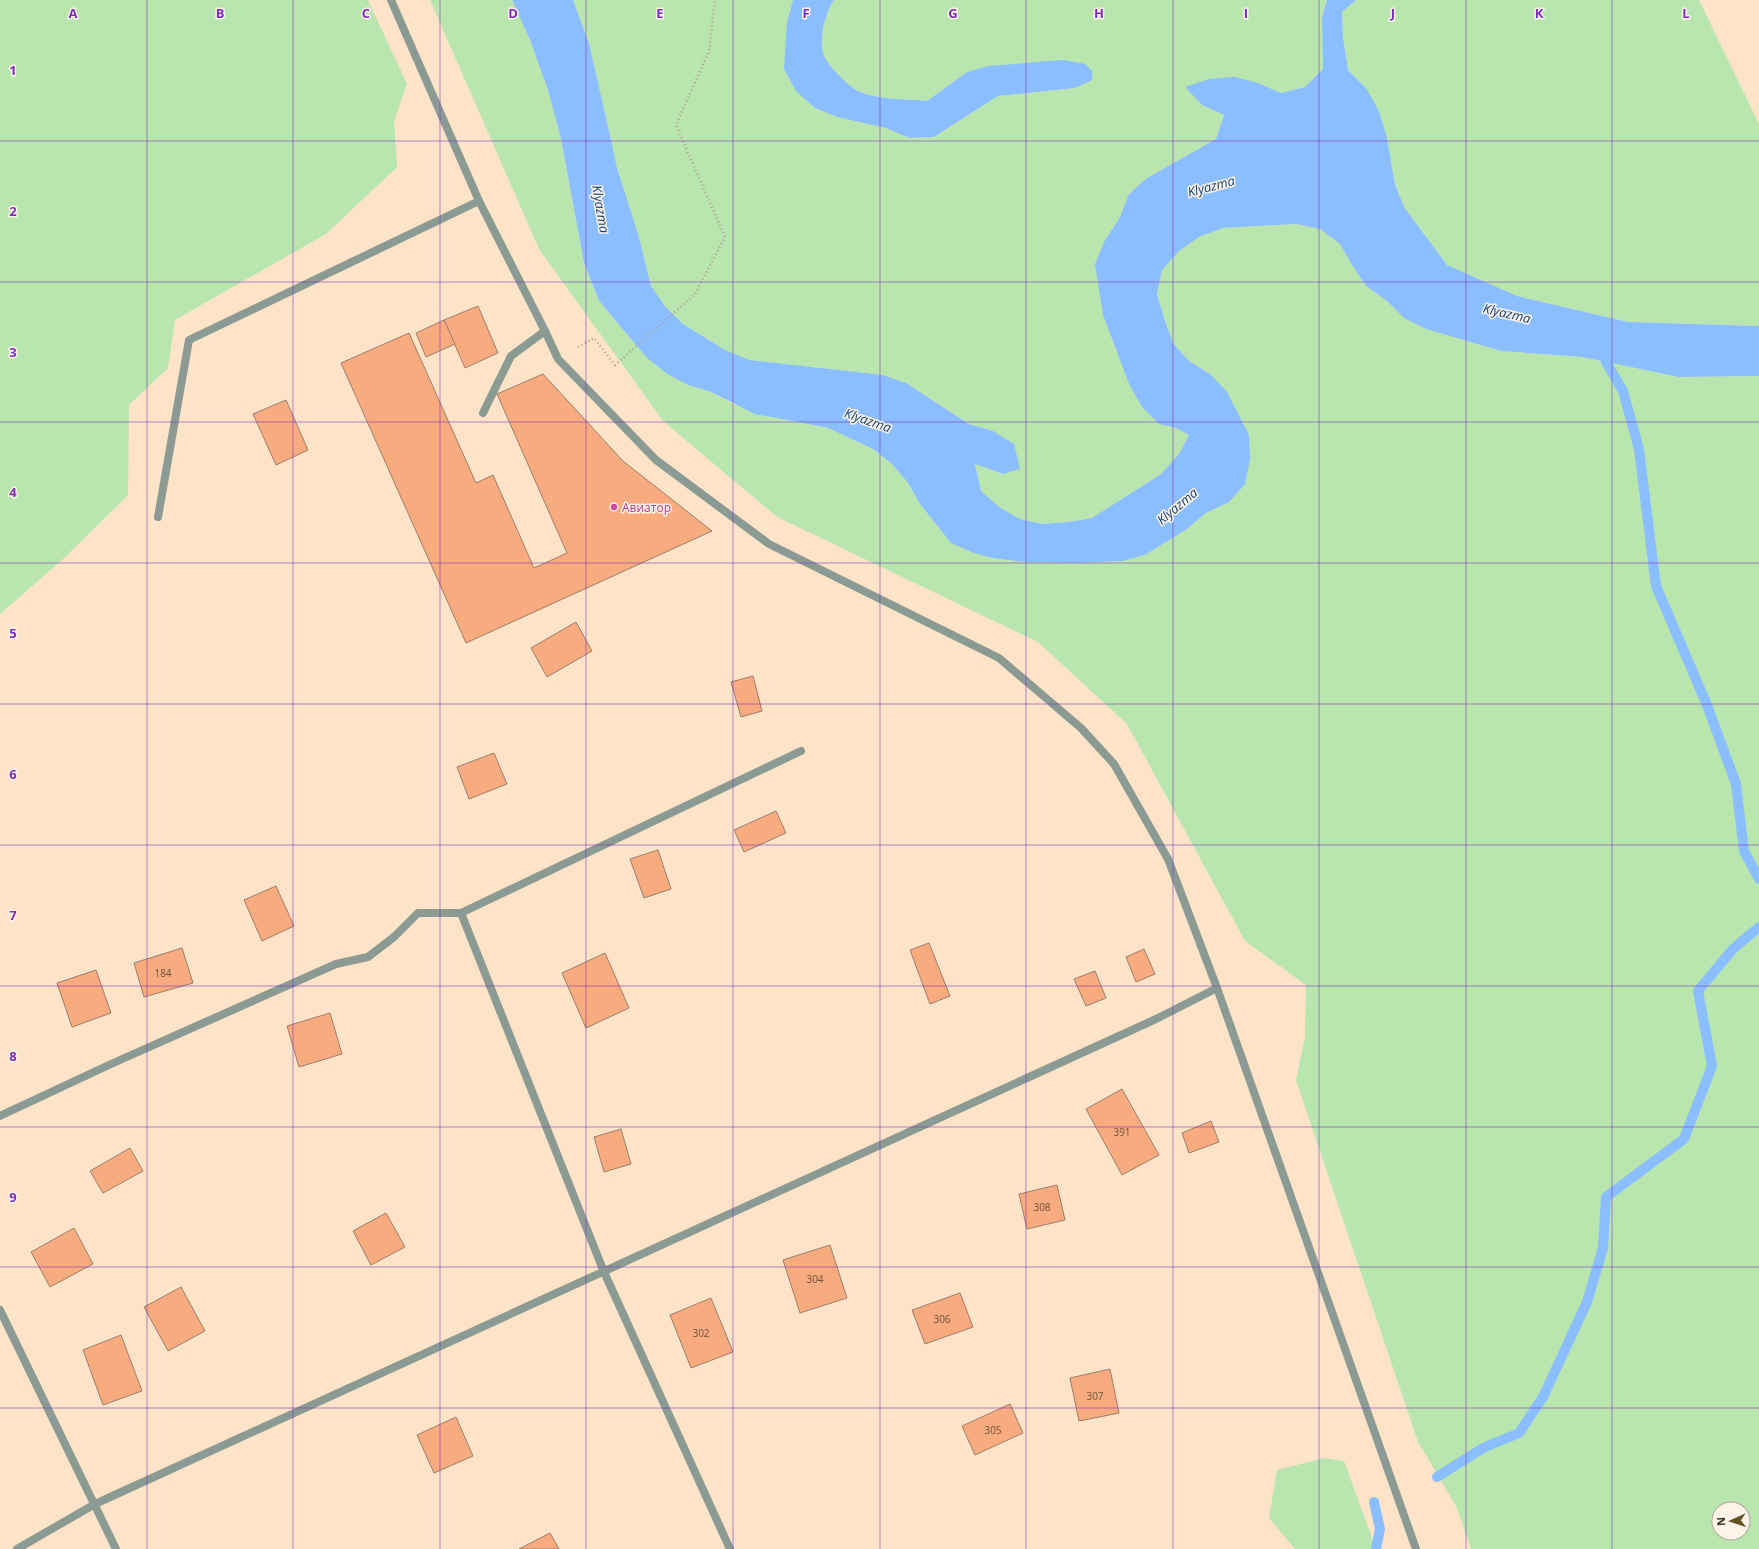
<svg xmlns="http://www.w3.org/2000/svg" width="1759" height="1549" font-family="'Open Sans',sans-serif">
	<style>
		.green { fill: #b8e6ae; fill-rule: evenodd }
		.water { fill: #8bbeff }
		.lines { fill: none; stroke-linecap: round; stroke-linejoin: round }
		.stream { stroke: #8bbeff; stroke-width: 10 }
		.building { fill: #f7ab7e; stroke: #9d7e6c }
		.path { stroke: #b39f8a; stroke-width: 2.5; stroke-dasharray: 1 3; stroke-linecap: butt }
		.service { stroke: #8b9b93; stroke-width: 8 }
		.minor { stroke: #8b9b93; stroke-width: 8 }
		.tertiary { stroke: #8b9b93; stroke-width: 8 }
		.grid { fill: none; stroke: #7b2cbf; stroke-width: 1; stroke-opacity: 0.55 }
		.hotel-dot { fill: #d1479c; stroke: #fef3e8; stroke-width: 1.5 }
		.labels { text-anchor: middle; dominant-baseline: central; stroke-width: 3; stroke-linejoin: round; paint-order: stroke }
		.number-label { font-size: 10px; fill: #6c523e }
		.hotel-label { font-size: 12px; fill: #b23c85; stroke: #fef3e8; text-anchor: start }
		.water-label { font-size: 13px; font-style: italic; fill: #0d4079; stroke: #fef3e8 }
		.grid-label { font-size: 13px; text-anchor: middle; font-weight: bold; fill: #7b2cbf; stroke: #fef3e8; stroke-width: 3; stroke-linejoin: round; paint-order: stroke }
	</style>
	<rect width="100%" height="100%" fill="#fde3c7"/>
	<g class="green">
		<path d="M 0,0 L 368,0 L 407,84 L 394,121 L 397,167 L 326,234 L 175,320 L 168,368 L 129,405 L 128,495 L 62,560 L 0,614 Z"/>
		<path d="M 430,0 L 512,0 L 530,40 L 548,90 L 561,139 L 584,264 L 599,301 L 647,358 L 688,385 L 711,392 L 733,404 L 780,419 L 828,428 L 873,449 L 892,464 L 908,483 L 920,504 L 951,543 L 974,553 L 992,558 L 1025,562 L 1075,563 L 1123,561 L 1145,555 L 1187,529 L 1206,513 L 1229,502 L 1210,374 L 1189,361 L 1173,343 L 1164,318 L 1157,294 L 1162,270 L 1179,251 L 1199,237 L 1223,228 L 1296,224 L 1320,229 L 1340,244 L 1352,265 L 1366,286 L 1387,301 L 1404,318 L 1426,329 L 1501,351 L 1582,357 L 1679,377 L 1759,376 L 1759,1549 L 1471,1549 L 1456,1506 L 1418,1442 L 1296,1080 L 1305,1037 L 1306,985 L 1245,941 L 1127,724 L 1038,642 L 777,517 L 663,421 L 539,249 ZM 1719,1509 L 1743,1509 L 1743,1533 L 1719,1533 Z"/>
		<path d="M 573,0 L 793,0 L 787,22 L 815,108 L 837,117 L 886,128 L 909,138 L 934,137 L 998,96 L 1075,88 L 967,72 L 927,101 C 905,99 878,100 858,91 C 848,86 826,64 823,53 C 819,38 825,13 834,0 L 1327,0 L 1322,17 L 1323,69 L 1305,87 L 1281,93 L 1258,83 L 1185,87 L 1202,105 L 1224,115 L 1216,139 L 1147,178 L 1129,194 L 1119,219 L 1105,240 L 1103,315 L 1129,384 L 1142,407 L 1159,424 L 1176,428 L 1189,435 L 1179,454 L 1161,474 L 1092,518 L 1068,522 L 1043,524 L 1020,519 L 999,507 L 981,491 L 975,464 L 1003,474 L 1014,444 L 993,431 L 969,424 L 906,383 L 883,375 L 749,361 L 725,350 L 683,324 L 665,306 L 651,286 L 639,237 L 617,168 L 612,144 L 589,43 Z"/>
		<path d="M 1356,0 L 1699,0 L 1759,124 L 1759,326 L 1628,322 L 1517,296 L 1447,265 L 1404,207 L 1395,184 L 1390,159 L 1366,88 L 1348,70 L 1343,37 L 1342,12 Z"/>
		<path d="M 1324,1458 L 1344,1461 L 1376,1549 L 1295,1549 L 1269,1518 L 1277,1470 Z"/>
	</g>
	<g class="water">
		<path d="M 512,0 L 573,0 L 589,43 L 612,144 L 617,168 L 639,237 L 651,286 L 665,306 L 683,324 L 725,350 L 749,360 L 883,375 L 906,383 L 969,424 L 993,431 L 1014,444 L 1020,469 L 1003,474 L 975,464 L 981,491 L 999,507 L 1020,519 L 1043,524 L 1068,522 L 1092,518 L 1161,474 L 1179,454 L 1189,435 L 1176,428 L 1159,424 L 1142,407 L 1129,384 L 1103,315 L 1095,264 L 1105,240 L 1119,219 L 1129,194 L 1147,178 L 1216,139 L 1224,115 L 1202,105 L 1185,87 L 1209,79 L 1235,77 L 1258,83 L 1281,93 L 1305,87 L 1323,69 L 1322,17 L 1327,0 L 1356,0 L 1342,12 L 1343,37 L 1348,70 L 1366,88 L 1378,109 L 1386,134 L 1395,184 L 1404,207 L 1447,265 L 1517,296 L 1628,322 L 1759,326 L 1759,376 L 1679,377 L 1582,357 L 1501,351 L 1426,329 L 1404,318 L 1387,301 L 1366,286 L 1352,265 L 1340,244 L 1320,229 L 1296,224 L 1223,228 L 1199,237 L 1179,251 L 1162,270 L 1157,294 L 1164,318 L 1173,343 L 1189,361 L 1210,374 L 1227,392 L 1249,435 L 1250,459 L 1245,484 L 1229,502 L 1206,513 L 1187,529 L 1145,555 L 1123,561 L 1075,563 L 1025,562 L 992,558 L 974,553 L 951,543 L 920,504 L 908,483 L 892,464 L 873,449 L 828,428 L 755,414 L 711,392 L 688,385 L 666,373 L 647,358 L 599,301 L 584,263 L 561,139 L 548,90 L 530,40 Z"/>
		<path d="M 793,0 L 834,0 C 825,13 819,38 823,53 C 826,64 848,86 858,91 C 878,100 905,99 927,101 L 967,72 L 989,66 L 1063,60 L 1085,64 L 1092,71 L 1092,80 L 1075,88 L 998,96 L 934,137 L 909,138 L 886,128 L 837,117 L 815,108 L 796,91 L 784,69 L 787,22 Z"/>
	</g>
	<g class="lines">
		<g class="stream">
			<path d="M 1604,348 L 1606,362 L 1623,391 L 1639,449 L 1656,586 L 1707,705 L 1736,784 L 1744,851 L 1759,879"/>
			<path d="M 1437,1477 L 1483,1448 L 1519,1433 L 1543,1397 L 1587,1302 L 1603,1248 L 1606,1197 L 1684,1139 L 1712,1066 L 1698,991 L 1733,949 L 1759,927"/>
			<path d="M 1374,1502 L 1380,1529 L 1376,1549"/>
		</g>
	</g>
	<g class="building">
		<path d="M 478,306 L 498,353 L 465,368 L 444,320 Z"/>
		<path d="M 444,320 L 455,344 L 426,357 L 416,333 Z"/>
		<path d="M 409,333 L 476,483 L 493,475 L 534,568 L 567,553 L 497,394 L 543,374 L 623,461 L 712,531 L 466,643 L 341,363 Z"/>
		<path d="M 286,400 L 308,450 L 276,465 L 253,414 Z"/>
		<path d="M 576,622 L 592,651 L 547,677 L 531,648 Z"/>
		<path d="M 753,676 L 762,711 L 741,717 L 731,682 Z"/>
		<path d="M 494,753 L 507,784 L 469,799 L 457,767 Z"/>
		<path d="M 776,811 L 786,833 L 744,852 L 734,830 Z"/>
		<path d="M 658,850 L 671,889 L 644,898 L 630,859 Z"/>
		<path d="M 276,886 L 294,926 L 262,941 L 244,900 Z"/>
		<path d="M 929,943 L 950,996 L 930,1004 L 910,950 Z"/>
		<path d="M 182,948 L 193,983 L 144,997 L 134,963 Z"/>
		<path d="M 1144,949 L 1155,974 L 1136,982 L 1126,957 Z"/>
		<path d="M 605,953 L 629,1008 L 586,1028 L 562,973 Z"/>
		<path d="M 96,970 L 111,1013 L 72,1027 L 57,983 Z"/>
		<path d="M 1095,971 L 1106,998 L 1086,1006 L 1074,979 Z"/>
		<path d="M 330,1013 L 342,1054 L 299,1067 L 287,1026 Z"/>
		<path d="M 1122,1089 L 1159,1155 L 1122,1175 L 1086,1109 Z"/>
		<path d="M 1211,1121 L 1219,1142 L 1189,1153 L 1182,1133 Z"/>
		<path d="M 621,1129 L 631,1164 L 604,1172 L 594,1137 Z"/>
		<path d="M 130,1148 L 143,1171 L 103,1193 L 90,1171 Z"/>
		<path d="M 1057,1185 L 1065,1220 L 1027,1229 L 1019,1194 Z"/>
		<path d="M 386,1213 L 405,1247 L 371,1265 L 353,1231 Z"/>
		<path d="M 74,1228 L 93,1264 L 50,1287 L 31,1252 Z"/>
		<path d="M 830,1245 L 847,1298 L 800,1313 L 783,1260 Z"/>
		<path d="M 181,1287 L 205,1331 L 168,1351 L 144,1307 Z"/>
		<path d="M 960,1293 L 973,1327 L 925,1344 L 912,1310 Z"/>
		<path d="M 711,1298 L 733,1352 L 691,1368 L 670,1315 Z"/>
		<path d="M 121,1335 L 142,1391 L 103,1405 L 83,1350 Z"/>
		<path d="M 1110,1369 L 1119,1413 L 1079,1421 L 1070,1378 Z"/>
		<path d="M 1010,1404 L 1023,1433 L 975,1455 L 962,1426 Z"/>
		<path d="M 456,1417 L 473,1456 L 434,1473 L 417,1435 Z"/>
		<path d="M 550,1533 L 559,1549 L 519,1549 Z"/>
	</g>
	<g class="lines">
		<path class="path" d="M 578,347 L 594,338 L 615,365 L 695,294 L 725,237 L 676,125 L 709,51 L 715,0"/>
		<g class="service">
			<path d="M 483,413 L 511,356 L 545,331"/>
			<path d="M 158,517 L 189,340 L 479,201"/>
			<path d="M 461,913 L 801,751"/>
		</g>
		<g class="minor">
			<path d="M 0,1116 L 111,1064 L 336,964 L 368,957 L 394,937 L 418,913 L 461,913 L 604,1272 L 730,1549"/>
			<path d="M 0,1310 L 116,1549"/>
			<path d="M 17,1549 L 95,1504 L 1156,1019 L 1217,988"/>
		</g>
		<path class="tertiary" d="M 391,0 L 479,201 L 545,331 L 558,359 L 656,460 L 769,544 L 999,658 L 1081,728 L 1114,764 L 1168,859 L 1217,988 L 1416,1549"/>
	</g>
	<path class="grid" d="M 147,0 L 147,1549M 293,0 L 293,1549M 440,0 L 440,1549M 586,0 L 586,1549M 733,0 L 733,1549M 880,0 L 880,1549M 1026,0 L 1026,1549M 1173,0 L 1173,1549M 1319,0 L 1319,1549M 1466,0 L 1466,1549M 1612,0 L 1612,1549M 0,141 L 1759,141M 0,282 L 1759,282M 0,422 L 1759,422M 0,563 L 1759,563M 0,704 L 1759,704M 0,845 L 1759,845M 0,986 L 1759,986M 0,1127 L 1759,1127M 0,1267 L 1759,1267M 0,1408 L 1759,1408"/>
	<circle class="hotel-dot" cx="614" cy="507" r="4"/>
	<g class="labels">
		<g class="number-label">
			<text x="163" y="973">184</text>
			<text x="1122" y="1132">391</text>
			<text x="1042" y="1207">308</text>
			<text x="815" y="1279">304</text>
			<text x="942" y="1319">306</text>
			<text x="701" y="1333">302</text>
			<text x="1095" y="1396">307</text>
			<text x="993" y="1430">305</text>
		</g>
		<g class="hotel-label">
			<text x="622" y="507">Авиатор</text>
		</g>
		<g class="water-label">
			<text transform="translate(1211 186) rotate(-15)">Klyazma</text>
			<text transform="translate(601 209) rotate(80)">Klyazma</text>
			<text transform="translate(1507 313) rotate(13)">Klyazma</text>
			<text transform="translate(868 420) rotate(19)">Klyazma</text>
			<text transform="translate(1177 506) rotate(-40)">Klyazma</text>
		</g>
	</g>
	<g class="grid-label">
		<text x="73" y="18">A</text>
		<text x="220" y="18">B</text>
		<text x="366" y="18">C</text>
		<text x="513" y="18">D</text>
		<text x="660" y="18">E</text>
		<text x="806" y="18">F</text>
		<text x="953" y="18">G</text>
		<text x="1099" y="18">H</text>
		<text x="1246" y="18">I</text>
		<text x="1393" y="18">J</text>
		<text x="1539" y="18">K</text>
		<text x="1686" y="18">L</text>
		<text x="13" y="75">1</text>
		<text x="13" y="216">2</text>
		<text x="13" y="357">3</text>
		<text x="13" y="497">4</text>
		<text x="13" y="638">5</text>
		<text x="13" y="779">6</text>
		<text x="13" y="920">7</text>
		<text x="13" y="1061">8</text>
		<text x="13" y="1202">9</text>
	</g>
	<g transform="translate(1731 1521) rotate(267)"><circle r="19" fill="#fef3e8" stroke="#b1a79c"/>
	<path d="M0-3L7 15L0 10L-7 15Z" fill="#635421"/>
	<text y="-6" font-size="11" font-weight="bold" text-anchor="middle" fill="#3e3429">N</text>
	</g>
</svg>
